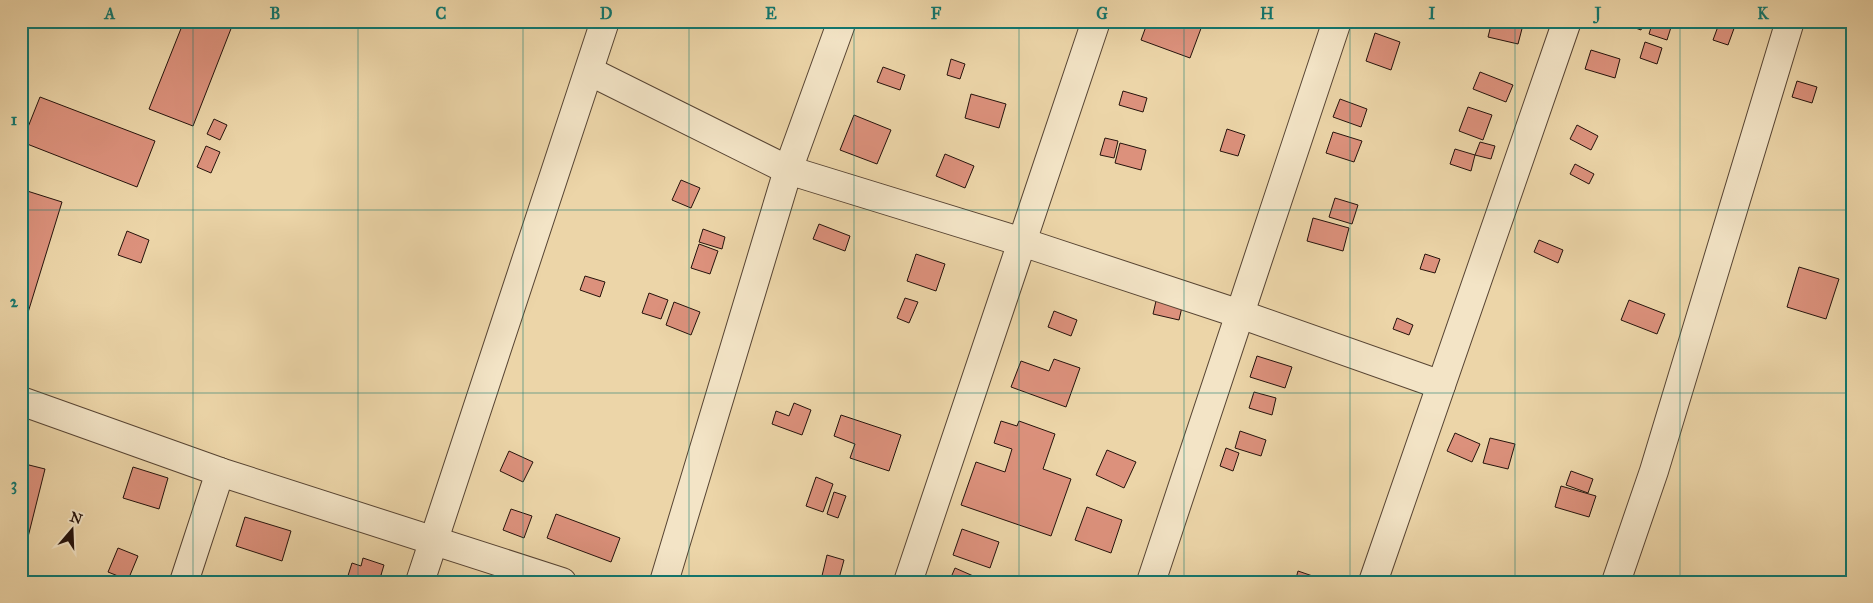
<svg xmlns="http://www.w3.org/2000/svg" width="1873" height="603" font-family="'IM FELL Great Primer',serif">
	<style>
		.building { fill: #dc917c; stroke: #25130c }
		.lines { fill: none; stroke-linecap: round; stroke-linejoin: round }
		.minor-casing { stroke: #574433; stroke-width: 30 }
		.minor { stroke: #f3e4c6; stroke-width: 28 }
		.grid { fill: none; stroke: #0f766e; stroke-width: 1; stroke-opacity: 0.55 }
		.neatline { fill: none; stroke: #0f766e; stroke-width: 2 }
		.grid-label { font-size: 16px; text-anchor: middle; font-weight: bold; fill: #0f766e }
	</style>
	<rect width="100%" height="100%" fill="#ecd5a8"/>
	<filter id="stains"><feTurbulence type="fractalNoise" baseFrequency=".004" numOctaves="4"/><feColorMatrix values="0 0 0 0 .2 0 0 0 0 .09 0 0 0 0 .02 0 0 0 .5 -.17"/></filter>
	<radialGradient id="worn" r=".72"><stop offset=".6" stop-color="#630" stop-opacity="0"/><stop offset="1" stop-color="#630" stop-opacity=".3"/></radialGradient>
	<g class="building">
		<path d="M 184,21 L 234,21 L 193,126 L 149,109 Z"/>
		<path d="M 1148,21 L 1198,21 L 1203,23 L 1190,58 L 1141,40 Z"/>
		<path d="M 1492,21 L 1524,21 L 1518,44 L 1488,37 Z"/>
		<path d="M 1616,21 L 1644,21 L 1641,30 Z"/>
		<path d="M 1653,21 L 1663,21 L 1672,24 L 1667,40 L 1649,34 Z"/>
		<path d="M 1720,21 L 1736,23 L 1728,45 L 1713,40 Z"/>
		<path d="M 1375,33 L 1400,42 L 1391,70 L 1366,61 Z"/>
		<path d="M 1645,42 L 1662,48 L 1657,64 L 1640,58 Z"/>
		<path d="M 1591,50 L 1620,59 L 1615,78 L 1585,69 Z"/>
		<path d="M 951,59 L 965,64 L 960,79 L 947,75 Z"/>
		<path d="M 883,67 L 905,75 L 900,90 L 877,82 Z"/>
		<path d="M 1480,72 L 1513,85 L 1506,102 L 1473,89 Z"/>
		<path d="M 1797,81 L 1817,87 L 1812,103 L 1792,97 Z"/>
		<path d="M 1123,91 L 1147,98 L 1143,112 L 1119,105 Z"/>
		<path d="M 971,94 L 1006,104 L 999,128 L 965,118 Z"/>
		<path d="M 40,97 L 155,141 L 137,187 L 22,142 Z"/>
		<path d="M 1340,99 L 1367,109 L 1361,127 L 1333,117 Z"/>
		<path d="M 1468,107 L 1492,115 L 1483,140 L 1459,131 Z"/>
		<path d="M 854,115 L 891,130 L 877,164 L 840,150 Z"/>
		<path d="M 214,119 L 227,125 L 220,140 L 207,134 Z"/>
		<path d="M 1577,125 L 1598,136 L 1591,150 L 1570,139 Z"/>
		<path d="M 1227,129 L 1245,135 L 1238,156 L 1220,151 Z"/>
		<path d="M 1333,132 L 1362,141 L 1354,162 L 1326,153 Z"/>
		<path d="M 1105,138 L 1118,141 L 1114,158 L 1100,155 Z"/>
		<path d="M 1480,142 L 1495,146 L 1491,159 L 1475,155 Z"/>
		<path d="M 1120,143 L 1146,150 L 1141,170 L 1115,163 Z"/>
		<path d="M 206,146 L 220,152 L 211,173 L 197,167 Z"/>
		<path d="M 1455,149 L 1475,155 L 1471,171 L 1450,164 Z"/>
		<path d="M 945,154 L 974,166 L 965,188 L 936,176 Z"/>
		<path d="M 1575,164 L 1594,174 L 1589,184 L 1570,174 Z"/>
		<path d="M 681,180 L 700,188 L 691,208 L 672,200 Z"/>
		<path d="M 24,190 L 62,202 L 26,319 L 21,317 L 21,198 Z"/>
		<path d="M 1335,198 L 1358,205 L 1352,224 L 1329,217 Z"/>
		<path d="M 1313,218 L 1349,228 L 1343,251 L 1307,241 Z"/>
		<path d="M 819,224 L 850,236 L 845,251 L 813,239 Z"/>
		<path d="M 703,229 L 725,237 L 722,249 L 699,242 Z"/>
		<path d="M 127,231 L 149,240 L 141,263 L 118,255 Z"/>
		<path d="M 1539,240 L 1563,250 L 1558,263 L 1534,252 Z"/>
		<path d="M 699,244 L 718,251 L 710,274 L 691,268 Z"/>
		<path d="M 916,254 L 945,264 L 936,291 L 907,281 Z"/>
		<path d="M 1425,254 L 1440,259 L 1435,273 L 1420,269 Z"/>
		<path d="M 1799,267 L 1839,279 L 1826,319 L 1787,307 Z"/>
		<path d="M 585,276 L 605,282 L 600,297 L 580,290 Z"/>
		<path d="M 1159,288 L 1185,294 L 1179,320 L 1153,314 Z"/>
		<path d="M 649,293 L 668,300 L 661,319 L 642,313 Z"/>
		<path d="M 905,298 L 918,302 L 909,323 L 897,318 Z"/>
		<path d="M 1629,300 L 1665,314 L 1657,334 L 1621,320 Z"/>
		<path d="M 674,302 L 700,312 L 691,335 L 666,325 Z"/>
		<path d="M 1054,311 L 1077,320 L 1071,336 L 1048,327 Z"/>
		<path d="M 1397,318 L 1413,325 L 1409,335 L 1393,329 Z"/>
		<path d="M 1257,356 L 1292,367 L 1285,388 L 1250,377 Z"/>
		<path d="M 1054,359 L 1080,368 L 1066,407 L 1011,387 L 1021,361 L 1049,371 Z"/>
		<path d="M 1254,392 L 1276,398 L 1272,415 L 1249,408 Z"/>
		<path d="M 794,403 L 811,410 L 802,435 L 772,424 L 776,411 L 789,416 Z"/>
		<path d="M 841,415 L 901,435 L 889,471 L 850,458 L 855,444 L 834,436 Z"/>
		<path d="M 1001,421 L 1017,426 L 1019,421 L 1055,434 L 1043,469 L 1071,479 L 1051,536 L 961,505 L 976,462 L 1005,472 L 1012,449 L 994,443 Z"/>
		<path d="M 1240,431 L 1266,440 L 1261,456 L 1235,448 Z"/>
		<path d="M 1455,433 L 1480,444 L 1472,462 L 1447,451 Z"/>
		<path d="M 1490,438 L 1515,444 L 1508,469 L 1483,463 Z"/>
		<path d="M 1226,448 L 1239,453 L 1233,471 L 1220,466 Z"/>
		<path d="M 1107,450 L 1136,462 L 1124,488 L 1096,475 Z"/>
		<path d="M 509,451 L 533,462 L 523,482 L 500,471 Z"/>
		<path d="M 21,463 L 45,469 L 23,557 L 21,557 Z"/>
		<path d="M 133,467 L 168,478 L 159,509 L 123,498 Z"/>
		<path d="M 1571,471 L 1593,479 L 1588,493 L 1566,485 Z"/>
		<path d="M 816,477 L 833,484 L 823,512 L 806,506 Z"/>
		<path d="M 1561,486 L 1596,496 L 1589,517 L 1555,507 Z"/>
		<path d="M 834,492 L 846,496 L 838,518 L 827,514 Z"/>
		<path d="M 1087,507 L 1122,520 L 1111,553 L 1075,540 Z"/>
		<path d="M 511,509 L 532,516 L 524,538 L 503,530 Z"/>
		<path d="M 556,514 L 620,538 L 611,562 L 547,538 Z"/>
		<path d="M 245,517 L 291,531 L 282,561 L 236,546 Z"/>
		<path d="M 962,529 L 999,542 L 990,568 L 953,555 Z"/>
		<path d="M 118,548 L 138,556 L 128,580 L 108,572 Z"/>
		<path d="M 827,555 L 844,560 L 838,582 L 821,580 Z"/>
		<path d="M 363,558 L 384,565 L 381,575 L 388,578 L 387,582 L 346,582 L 352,563 L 361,566 Z"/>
		<path d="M 955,568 L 987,582 L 949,582 Z"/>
		<path d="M 1298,571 L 1330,582 L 1295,582 Z"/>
	</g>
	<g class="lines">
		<g class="minor-casing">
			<g id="minor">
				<path d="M 589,71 L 788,170 L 1022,242 L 1240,314 L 1441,385"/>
				<path d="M 21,401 L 220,472 L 562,582"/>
				<path d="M 184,582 L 220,472"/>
				<path d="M 420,582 L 605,21"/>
				<path d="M 664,582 L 788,170 L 842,21"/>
				<path d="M 908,582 L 1096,21"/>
				<path d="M 1151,582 L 1337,21"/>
				<path d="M 1373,582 L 1567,21"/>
				<path d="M 1616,582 L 1654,471 L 1790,21"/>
			</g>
		</g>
		<use href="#minor" class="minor"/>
	</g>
	<path class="grid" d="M 193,21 L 193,582M 358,21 L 358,582M 523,21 L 523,582M 689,21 L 689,582M 854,21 L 854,582M 1019,21 L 1019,582M 1184,21 L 1184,582M 1350,21 L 1350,582M 1515,21 L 1515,582M 1680,21 L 1680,582M 21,210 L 1852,210M 21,393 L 1852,393"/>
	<rect width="1873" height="603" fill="none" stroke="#ecd5a8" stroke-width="55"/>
	<g transform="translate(72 530) rotate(19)" stroke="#f3e4c6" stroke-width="4" paint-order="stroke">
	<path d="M0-4L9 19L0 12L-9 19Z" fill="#25130c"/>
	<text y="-8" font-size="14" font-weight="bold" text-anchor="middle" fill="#25130c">N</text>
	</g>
	<rect x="28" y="28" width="1818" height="548" class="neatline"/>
	<g class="grid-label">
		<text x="110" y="19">A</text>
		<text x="275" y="19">B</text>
		<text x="441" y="19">C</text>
		<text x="606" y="19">D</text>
		<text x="771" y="19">E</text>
		<text x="936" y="19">F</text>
		<text x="1102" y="19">G</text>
		<text x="1267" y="19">H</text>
		<text x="1432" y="19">I</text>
		<text x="1598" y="19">J</text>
		<text x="1763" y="19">K</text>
		<text x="14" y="125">1</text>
		<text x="14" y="307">2</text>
		<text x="14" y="490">3</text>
	</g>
	<rect width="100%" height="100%" filter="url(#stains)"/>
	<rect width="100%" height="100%" fill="url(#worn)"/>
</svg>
